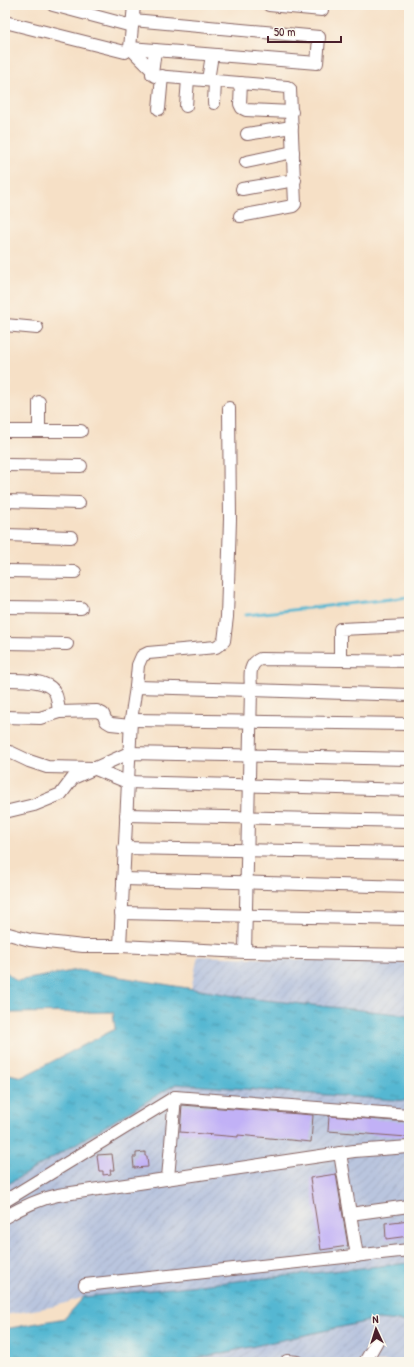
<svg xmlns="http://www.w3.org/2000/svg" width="414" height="1367" font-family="'Patrick Hand',sans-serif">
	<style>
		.industrial { fill: url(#industrial-furrows) }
		.water { fill: url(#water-ripples); stroke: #4f6b7e }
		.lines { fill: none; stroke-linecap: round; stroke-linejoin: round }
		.stream { stroke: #54b7d2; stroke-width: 3 }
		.building { fill: #c1b1f6 }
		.minor-casing { stroke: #866361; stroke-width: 14 }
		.minor { stroke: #fff; stroke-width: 12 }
	</style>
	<defs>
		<pattern id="industrial-furrows" width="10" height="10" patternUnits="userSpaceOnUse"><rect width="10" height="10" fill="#b9c5de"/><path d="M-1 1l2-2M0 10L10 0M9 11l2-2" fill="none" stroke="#a1a9bf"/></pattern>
		<pattern id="water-ripples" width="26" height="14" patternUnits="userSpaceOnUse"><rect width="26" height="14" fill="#54b7d2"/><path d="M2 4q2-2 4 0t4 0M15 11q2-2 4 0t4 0" fill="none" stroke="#4894ab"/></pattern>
	</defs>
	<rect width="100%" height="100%" fill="#fbf7ec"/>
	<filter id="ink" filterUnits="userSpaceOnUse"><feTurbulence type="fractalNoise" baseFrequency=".025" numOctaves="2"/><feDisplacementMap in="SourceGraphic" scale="8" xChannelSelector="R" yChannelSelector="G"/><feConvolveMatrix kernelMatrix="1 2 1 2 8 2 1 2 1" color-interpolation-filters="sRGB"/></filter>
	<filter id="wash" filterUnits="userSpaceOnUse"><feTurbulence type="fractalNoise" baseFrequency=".012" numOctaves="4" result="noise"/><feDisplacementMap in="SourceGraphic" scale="16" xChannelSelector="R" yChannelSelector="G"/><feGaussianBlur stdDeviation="0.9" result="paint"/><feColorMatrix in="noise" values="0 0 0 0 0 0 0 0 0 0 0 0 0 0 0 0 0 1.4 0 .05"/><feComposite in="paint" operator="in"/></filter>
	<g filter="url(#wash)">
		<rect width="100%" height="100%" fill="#f6e0c6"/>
		<g class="industrial">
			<path d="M 198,956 L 409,963 L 409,1015 L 254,999 L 191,989 Z"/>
			<path d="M 176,1084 L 409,1101 L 409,1263 L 84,1297 L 56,1306 L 5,1315 L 5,1186 Z"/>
			<path d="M 378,1319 L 409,1322 L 409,1362 L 182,1362 Z"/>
		</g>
		<g class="water">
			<path d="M 78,970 L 254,999 L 409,1015 L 409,1101 L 176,1084 L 5,1186 L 5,1073 L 22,1077 L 115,1029 L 113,1012 L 5,1013 L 5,971 L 17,981 Z"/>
			<path d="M 409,1263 L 409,1322 L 378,1319 L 182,1362 L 5,1362 L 5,1329 L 65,1318 L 84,1297 Z"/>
		</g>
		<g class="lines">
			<path class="stream" d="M 246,615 L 409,597"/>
		</g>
		<g id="blocks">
			<g class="building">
				<path d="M 182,1105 L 313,1115 L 311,1142 L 238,1135 L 238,1137 L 180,1132 Z"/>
				<path d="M 329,1116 L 408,1122 L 407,1137 L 328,1131 Z"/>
				<path d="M 145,1152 L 145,1156 L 147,1156 L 148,1167 L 134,1168 L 133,1157 L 136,1157 L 136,1153 Z"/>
				<path d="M 112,1154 L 114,1170 L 110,1170 L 111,1174 L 103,1175 L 103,1171 L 99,1171 L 97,1155 Z"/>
				<path d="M 336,1174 L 348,1246 L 321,1250 L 310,1178 Z"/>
				<path d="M 409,1220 L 409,1236 L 386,1239 L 385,1223 Z"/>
			</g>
		</g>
	</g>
	<g filter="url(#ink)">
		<use href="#blocks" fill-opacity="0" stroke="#866361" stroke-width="1"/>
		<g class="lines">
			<g class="minor-casing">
				<g id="minor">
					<path d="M 53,5 L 132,26"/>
					<path d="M 269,5 L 322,10"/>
					<path d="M 5,22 L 125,52 L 130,48 L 134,5"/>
					<path d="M 130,48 L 317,63 L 319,37 L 133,20"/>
					<path d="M 130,48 L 152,70"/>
					<path d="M 155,50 L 152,74 L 155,76 L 287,87 L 290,89 L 295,204 L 293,206 L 240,216"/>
					<path d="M 208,80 L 212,55"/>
					<path d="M 241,83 L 240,104 L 242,108 L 246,110 L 292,112"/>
					<path d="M 214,103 L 215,81"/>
					<path d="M 186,106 L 188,79"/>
					<path d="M 159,109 L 162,76"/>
					<path d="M 247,134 L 292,127"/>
					<path d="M 246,162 L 293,152"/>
					<path d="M 242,189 L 295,180"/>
					<path d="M 5,325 L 37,328"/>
					<path d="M 5,431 L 81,431"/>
					<path d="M 39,431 L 39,402"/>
					<path d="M 5,465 L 81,466"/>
					<path d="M 5,501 L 79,503"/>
					<path d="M 5,535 L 71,537"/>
					<path d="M 5,571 L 75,572"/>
					<path d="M 5,607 L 81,608"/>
					<path d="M 5,643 L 67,644"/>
					<path d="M 340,660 L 409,661"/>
					<path d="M 5,680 C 18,680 46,679 54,691 C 58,696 58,706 59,712"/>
					<path d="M 136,687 L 138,665 L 142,656 L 148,653 L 216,647 L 224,641 L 227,617 L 230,519 L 229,408"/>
					<path d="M 5,717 L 40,718 L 59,712 L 97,711 L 103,714 L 106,721 L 111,724 L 130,726"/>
					<path d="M 131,720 L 409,724"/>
					<path d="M 5,752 L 10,752 L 29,761 L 47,767 L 93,768 L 127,782 L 409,790"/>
					<path d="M 9,811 L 34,805 L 61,794 L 73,778 L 129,753 L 409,759"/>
					<path d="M 126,815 L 409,821"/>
					<path d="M 124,848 L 409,853"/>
					<path d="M 123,879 L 409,887"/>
					<path d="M 121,913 L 409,919"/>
					<path d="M 5,933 L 30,940 L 83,946 L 120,946 L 245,952 L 409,955"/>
					<path d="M 120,946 L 131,720 L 136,687 L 251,690 C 251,678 247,665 260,659 L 340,660 L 340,629 L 409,626"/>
					<path d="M 245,952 L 251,690 L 409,695"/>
					<path d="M 340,1153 L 357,1256"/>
					<path d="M 168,1178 L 175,1097"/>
					<path d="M 5,1201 L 175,1097 L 409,1115"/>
					<path d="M 350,1214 L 409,1206"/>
					<path d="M 5,1217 C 22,1207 39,1199 58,1195 L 354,1151 L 409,1147"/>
					<path d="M 85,1285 L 409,1250"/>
					<path d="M 287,1361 L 297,1362"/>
					<path d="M 365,1362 L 377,1341"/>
				</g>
			</g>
			<use href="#minor" class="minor"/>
		</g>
	</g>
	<rect width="414" height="1367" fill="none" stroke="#fbf7ec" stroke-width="20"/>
	<g transform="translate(376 1329) rotate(356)" stroke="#fbf7ec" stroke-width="3" paint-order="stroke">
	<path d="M0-3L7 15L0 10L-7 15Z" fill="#4a1f2b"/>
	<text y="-6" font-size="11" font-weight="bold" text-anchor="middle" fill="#4a1f2b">N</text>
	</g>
	<path d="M268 36v6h73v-6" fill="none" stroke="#4a1f2b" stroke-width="2"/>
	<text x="274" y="36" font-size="12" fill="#4a1f2b" stroke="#fbf7ec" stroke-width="3" paint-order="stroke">50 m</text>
</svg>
